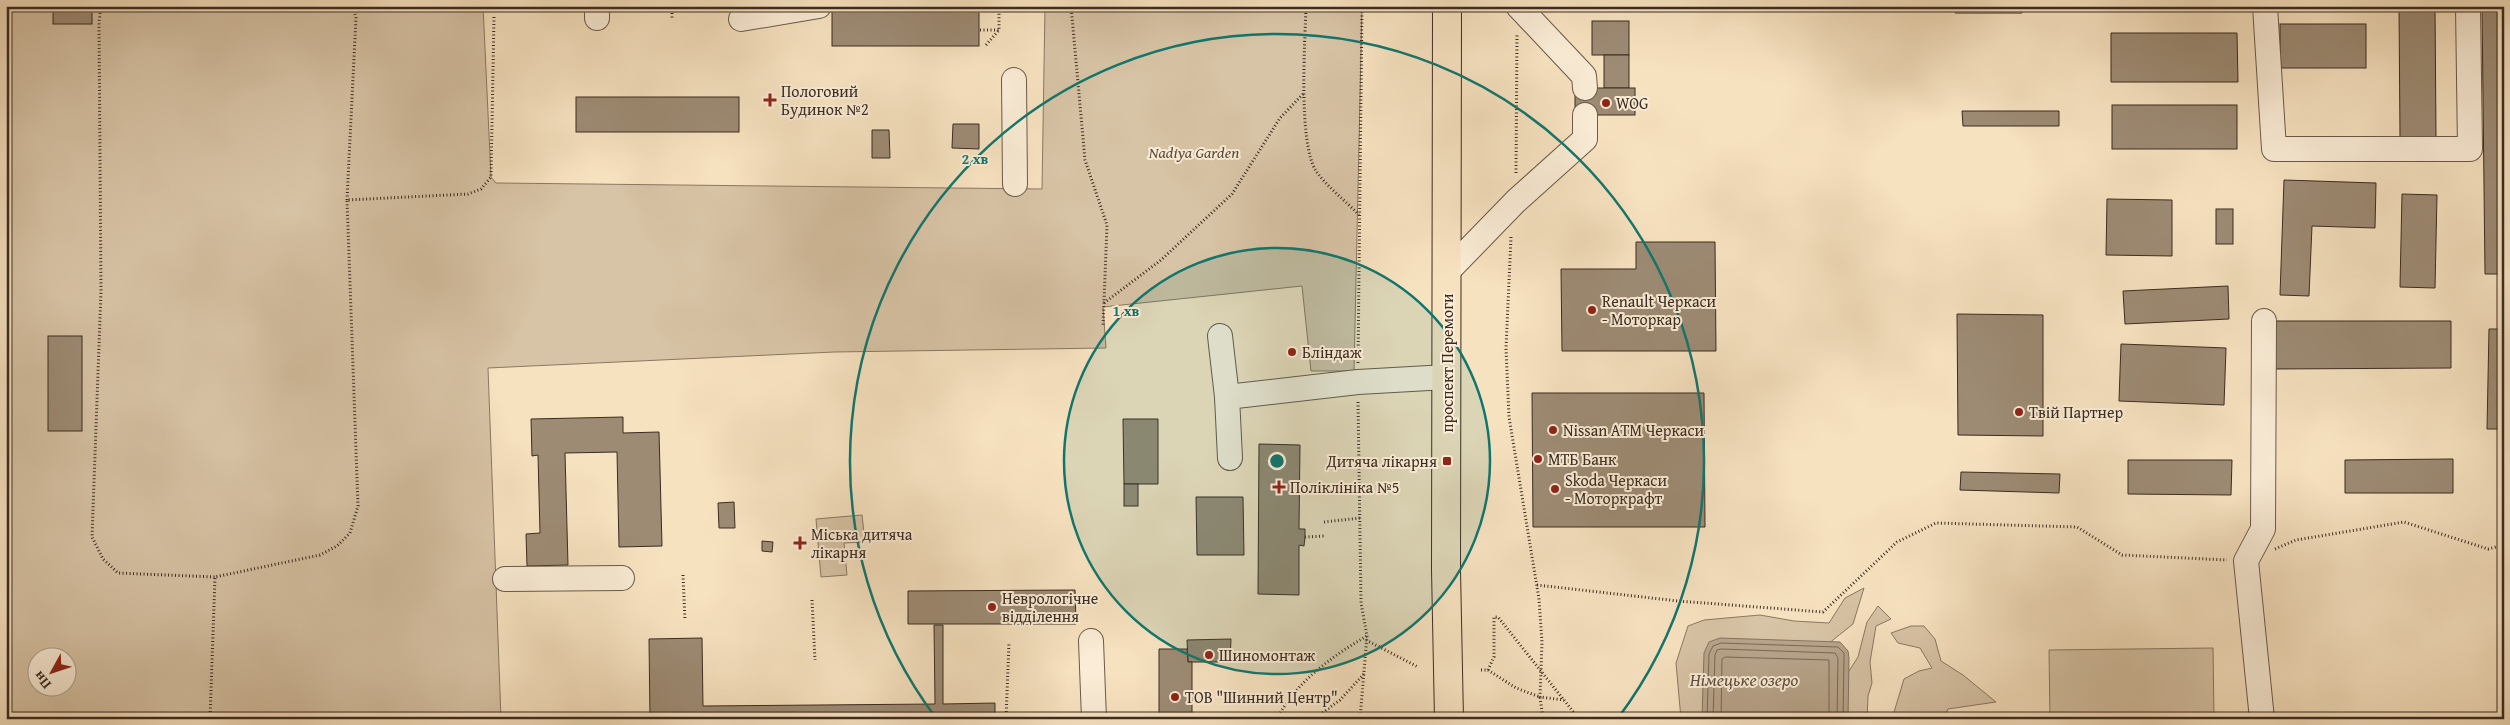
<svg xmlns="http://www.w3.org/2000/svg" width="2510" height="725" font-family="'Gentium Book Plus',serif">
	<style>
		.green { fill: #d7c3a5; stroke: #897863; fill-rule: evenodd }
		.water { fill: #b7a48a; stroke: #857460 }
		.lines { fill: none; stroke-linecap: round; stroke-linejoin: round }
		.shore { stroke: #796856; stroke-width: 1 }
		.building { fill: #9d8b74; stroke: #3b2c21 }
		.minor-casing { stroke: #6a5a49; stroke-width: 26 }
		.major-casing { stroke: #3b2c21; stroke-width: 30 }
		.path { stroke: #3b2c21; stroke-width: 3; stroke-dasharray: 1 2.5; stroke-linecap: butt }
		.minor { stroke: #faecd6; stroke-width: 24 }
		.major { stroke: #f7e2c0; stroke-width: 28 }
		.ring { fill: none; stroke: #0f766e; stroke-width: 2.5 }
		.poi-dot { fill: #8f2418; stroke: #faecd6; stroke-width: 2 }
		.labels { text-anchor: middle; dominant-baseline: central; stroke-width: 4; stroke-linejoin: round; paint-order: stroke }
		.poi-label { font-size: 16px; fill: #3b2c21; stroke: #faecd6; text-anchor: start }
		.park-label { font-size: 16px; font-style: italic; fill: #5a4a3b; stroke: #faecd6 }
		.street-label { font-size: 16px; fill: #3b2c21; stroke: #faecd6 }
		.water-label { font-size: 18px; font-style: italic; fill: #605040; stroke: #faecd6 }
		.centre { fill: #0f766e; stroke: #faecd6; stroke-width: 2.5 }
		.ring-label { font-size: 15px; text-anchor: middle; font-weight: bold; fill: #0f766e; stroke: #faecd6; stroke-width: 4; stroke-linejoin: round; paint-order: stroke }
	</style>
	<rect width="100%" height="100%" fill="#f7e2c0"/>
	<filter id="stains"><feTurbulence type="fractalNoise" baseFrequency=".004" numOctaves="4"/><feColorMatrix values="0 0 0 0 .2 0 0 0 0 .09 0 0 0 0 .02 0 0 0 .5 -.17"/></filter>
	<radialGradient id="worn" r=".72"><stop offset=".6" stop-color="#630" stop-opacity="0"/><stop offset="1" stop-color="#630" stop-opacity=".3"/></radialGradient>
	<g class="green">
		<path d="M 6,6 L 483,6 L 491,177 L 496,183 L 1042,189 L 1045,6 L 1362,6 L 1354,371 L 1311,371 L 1302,286 L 1103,307 L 1106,348 L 834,352 L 488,368 L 501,719 L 6,719 ZM 38,658 L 68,658 L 68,688 L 38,688 Z"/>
		<path d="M 862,515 L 865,542 L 844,543 L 847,575 L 821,577 L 816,519 Z"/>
		<path d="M 1864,588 L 1853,624 L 1818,652 L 1712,719 L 1681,719 L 1676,663 L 1688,626 L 1704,620 L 1760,615 L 1794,621 L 1829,623 L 1845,598 Z"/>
		<path d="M 1878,606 L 1891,619 L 1876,626 L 1870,662 L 1872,683 L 1868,696 L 1867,719 L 1835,719 L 1842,682 L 1858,657 L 1867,622 Z"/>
		<path d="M 1911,626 L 1924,626 L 1935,639 L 1941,661 L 1963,675 L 1996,702 L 1948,709 L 1943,719 L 1892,719 L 1904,679 L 1919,671 L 1932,668 L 1920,648 L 1898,643 L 1891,633 Z"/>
		<path d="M 2213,648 L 2214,719 L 2050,719 L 2049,650 Z"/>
	</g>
	<path class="water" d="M 1720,638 L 1840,642 L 1848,651 L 1849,658 L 1848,719 L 1702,719 L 1704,653 L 1709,642 Z"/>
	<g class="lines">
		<g class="shore">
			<path d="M 1707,719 L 1709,654 L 1713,646 L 1721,643 L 1838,647 L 1844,653 L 1844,658 L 1843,719"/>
			<path d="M 1713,719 L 1715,655 L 1717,650 L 1721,649 L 1835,653 L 1838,658 L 1837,719"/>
			<path d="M 1721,719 L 1722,659 L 1725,657 L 1829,660 L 1829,719"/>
		</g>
	</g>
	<g class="building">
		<rect x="53" y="6" width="39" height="18"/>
		<path d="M 1955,6 L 2021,6 L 2022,13 L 1955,13 Z"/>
		<path d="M 2399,6 L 2435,6 L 2436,137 L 2400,137 Z"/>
		<path d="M 2482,6 L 2504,6 L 2504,274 L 2485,274 Z"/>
		<rect x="832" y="11" width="147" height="35"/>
		<rect x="1592" y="21" width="37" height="34"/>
		<rect x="2280" y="24" width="86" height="44"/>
		<path d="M 2111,33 L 2237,33 L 2238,82 L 2111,82 Z"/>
		<rect x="1604" y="55" width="25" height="33"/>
		<rect x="1575" y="88" width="60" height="27"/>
		<rect x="576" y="97" width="163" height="35"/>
		<rect x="2112" y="105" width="125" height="44"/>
		<path d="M 1962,111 L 2059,111 L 2059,126 L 1963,126 Z"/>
		<path d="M 953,124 L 979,124 L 979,149 L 952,148 Z"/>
		<path d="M 872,130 L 889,130 L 890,158 L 872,158 Z"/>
		<path d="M 2284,180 L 2376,183 L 2375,228 L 2312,226 L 2309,296 L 2280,295 Z"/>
		<path d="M 2402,194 L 2437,195 L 2435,288 L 2400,287 Z"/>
		<path d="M 2107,199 L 2172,200 L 2172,256 L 2106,255 Z"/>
		<rect x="2216" y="209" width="17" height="35"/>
		<path d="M 1636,242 L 1715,242 L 1716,351 L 1562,351 L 1561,269 L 1636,269 Z"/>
		<path d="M 2228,286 L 2229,319 L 2125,324 L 2123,291 Z"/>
		<path d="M 1957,314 L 2043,315 L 2043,436 L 1958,435 Z"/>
		<path d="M 2273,321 L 2451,321 L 2451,368 L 2274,369 Z"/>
		<path d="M 2489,329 L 2504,329 L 2504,429 L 2487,429 Z"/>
		<rect x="48" y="336" width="34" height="95"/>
		<path d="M 2121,344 L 2226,348 L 2224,405 L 2119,401 Z"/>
		<path d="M 1532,393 L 1704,393 L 1705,527 L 1533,527 Z"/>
		<path d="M 623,417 L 623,433 L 659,432 L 662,546 L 619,547 L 617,452 L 565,453 L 568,565 L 527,566 L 526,534 L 540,533 L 538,455 L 532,456 L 531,419 Z"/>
		<path d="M 1123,419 L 1158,419 L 1158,484 L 1124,484 Z"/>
		<path d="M 1259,444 L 1300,445 L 1299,529 L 1305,529 L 1305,537 L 1304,546 L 1299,545 L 1299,595 L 1258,594 Z"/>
		<path d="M 2453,459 L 2453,493 L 2345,493 L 2345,460 Z"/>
		<path d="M 2128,460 L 2232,460 L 2231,495 L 2128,494 Z"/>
		<path d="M 1961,472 L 2060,474 L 2059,493 L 1960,490 Z"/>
		<rect x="1124" y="484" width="14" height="22"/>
		<path d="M 1196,497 L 1243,497 L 1244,555 L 1197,555 Z"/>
		<path d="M 734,502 L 735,528 L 719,528 L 718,503 Z"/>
		<path d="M 762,541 L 773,542 L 772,552 L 762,551 Z"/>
		<path d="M 1075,590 L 1076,624 L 908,624 L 908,591 Z"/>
		<path d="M 934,625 L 943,625 L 943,704 L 995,703 L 995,719 L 650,719 L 649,639 L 702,638 L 703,706 L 935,704 Z"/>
		<path d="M 1231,639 L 1230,662 L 1188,662 L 1187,640 Z"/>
		<path d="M 1159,649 L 1187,649 L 1188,662 L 1192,662 L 1192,719 L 1159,719 Z"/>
	</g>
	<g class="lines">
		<g class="minor-casing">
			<g id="minor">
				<path d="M 1518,6 L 1584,76 L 1585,88"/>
				<path d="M 2265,6 L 2274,149 L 2470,149 L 2468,6"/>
				<path d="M 597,18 L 597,6"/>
				<path d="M 741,19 L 819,6"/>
				<path d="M 1014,80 L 1015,184"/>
				<path d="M 1448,271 L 1516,201 L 1585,139 L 1585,115"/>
				<path d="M 1220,336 L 1227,397"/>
				<path d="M 1230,458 L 1227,397 L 1358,382 L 1447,377"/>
				<path d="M 505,579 L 622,578"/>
				<path d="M 1091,641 L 1094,719"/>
				<path d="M 2262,719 L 2246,561 L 2263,529 L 2264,321"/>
			</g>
		</g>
		<g class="major-casing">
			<path id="major" d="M 1447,6 L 1446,570 L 1449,719"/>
		</g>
		<g class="path">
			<path d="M 101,6 L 99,22 L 101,291 L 92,537 L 103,559 L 118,573 L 215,577"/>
			<path d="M 672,6 L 672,18"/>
			<path d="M 1071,6 L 1085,160 L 1107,225 L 1103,327"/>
			<path d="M 1306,6 C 1305,43 1298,142 1316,171 C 1327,187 1346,201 1359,215"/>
			<path d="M 1326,6 L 1362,11 L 1353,6"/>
			<path d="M 980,30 L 999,30"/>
			<path d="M 986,45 L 999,30 L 999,6"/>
			<path d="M 1516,173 L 1517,35"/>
			<path d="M 347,200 L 356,17 L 352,6"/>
			<path d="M 1511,237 L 1506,348 L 1509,417 L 1539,599 L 1542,642 L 1540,697 L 1564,700"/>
			<path d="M 1104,303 L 1161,260 L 1232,194 L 1280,118 L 1304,93"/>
			<path d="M 1358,363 L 1362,6"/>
			<path d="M 1358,402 L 1361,603 L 1367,636 L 1360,719"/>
			<path d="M 1324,522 L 1360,518"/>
			<path d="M 1305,537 L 1324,536"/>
			<path d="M 2275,549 L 2296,540 L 2404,522 L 2488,549 L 2504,545"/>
			<path d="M 683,575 L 685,620"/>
			<path d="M 1537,585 L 1678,601 L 1823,612 L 1897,542 L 1936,523 L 2077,527 L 2122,555 L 2227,560"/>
			<path d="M 812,600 L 815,660"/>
			<path d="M 1366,640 L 1418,667"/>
			<path d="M 1481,670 L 1488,670 L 1494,657 L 1494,617 L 1498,617 L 1579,719"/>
			<path d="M 1488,670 L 1516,688 L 1540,697 L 1543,719"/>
			<path d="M 210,719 L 215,577 L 320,555 L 337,546 L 350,533 L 358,506 L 347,200 L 468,194 L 481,189 L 491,177 L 494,17"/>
			<path d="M 1006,719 L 1009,642"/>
			<path d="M 1277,719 C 1295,683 1332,656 1367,636"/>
			<path d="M 1314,719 L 1340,700 L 1364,674"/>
		</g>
		<use href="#minor" class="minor"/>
		<use href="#major" class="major"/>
	</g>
	<circle cx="1277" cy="461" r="213" fill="#0f766e" fill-opacity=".12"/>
	<g class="ring">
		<circle cx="1277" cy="461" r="213"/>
		<path d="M936 718A427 427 0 1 1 1618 718"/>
	</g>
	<g class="poi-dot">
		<path d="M767.5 92.5h5v5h5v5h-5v5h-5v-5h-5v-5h5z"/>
		<circle cx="1606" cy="103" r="5"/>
		<circle cx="1592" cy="310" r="5"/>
		<circle cx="1292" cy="352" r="5"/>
		<circle cx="2019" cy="412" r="5"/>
		<circle cx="1553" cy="430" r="5"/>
		<circle cx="1538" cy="459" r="5"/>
		<rect x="1442" y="456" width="10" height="10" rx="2.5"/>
		<path d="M1276.5 479.5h5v5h5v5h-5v5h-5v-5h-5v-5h5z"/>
		<circle cx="1555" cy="489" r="5"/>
		<path d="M797.5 535.5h5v5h5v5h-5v5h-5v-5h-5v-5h5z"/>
		<circle cx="992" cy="607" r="5"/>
		<circle cx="1209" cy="655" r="5"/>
		<circle cx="1175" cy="697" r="5"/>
	</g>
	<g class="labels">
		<g class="poi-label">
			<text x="781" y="91">Пологовий<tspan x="781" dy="18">Будинок №2</tspan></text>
			<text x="1616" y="103">WOG</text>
			<text x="1602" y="301">Renault Черкаси<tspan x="1602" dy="18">- Моторкар</tspan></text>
			<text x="1302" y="352">Бліндаж</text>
			<text x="2029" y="412">Твій Партнер</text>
			<text x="1563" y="430">Nissan АТМ Черкаси</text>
			<text x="1548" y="459">МТБ Банк</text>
			<text x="1437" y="461" text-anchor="end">Дитяча лікарня</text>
			<text x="1565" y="480">Skoda Черкаси<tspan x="1565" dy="18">- Моторкрафт</tspan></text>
			<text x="1290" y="487">Поліклініка №5</text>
			<text x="811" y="534">Міська дитяча<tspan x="811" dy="18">лікарня</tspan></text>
			<text x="1002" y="598">Неврологічне<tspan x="1002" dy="18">відділення</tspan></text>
			<text x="1219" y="655">Шиномонтаж</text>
			<text x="1185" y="697">ТОВ "Шинний Центр"</text>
		</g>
		<g class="park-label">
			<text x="1194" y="152">Nadiya Garden</text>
		</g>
		<g class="street-label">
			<text transform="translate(1447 363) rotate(-90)">проспект Перемоги</text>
		</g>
		<g class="water-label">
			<text x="1744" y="679">Німецьке озеро</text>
		</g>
	</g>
	<circle cx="1277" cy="461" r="8" class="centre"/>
	<g class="ring-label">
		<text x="975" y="164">2 хв</text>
		<text x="1126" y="316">1 хв</text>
	</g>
	<rect width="2510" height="725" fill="none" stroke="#f7e2c0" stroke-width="25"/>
	<rect x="8" y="8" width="2495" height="710" fill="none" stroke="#3b2c21" stroke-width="2.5"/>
	<rect x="12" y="12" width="2485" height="700" fill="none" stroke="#3b2c21"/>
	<g transform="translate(52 672) rotate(230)"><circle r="24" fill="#faecd6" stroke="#ae9f8e"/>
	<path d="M0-4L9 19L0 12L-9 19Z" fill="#8f2418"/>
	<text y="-8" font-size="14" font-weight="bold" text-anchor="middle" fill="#3b2c21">Пн</text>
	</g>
	<rect width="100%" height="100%" filter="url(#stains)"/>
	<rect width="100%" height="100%" fill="url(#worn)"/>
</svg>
